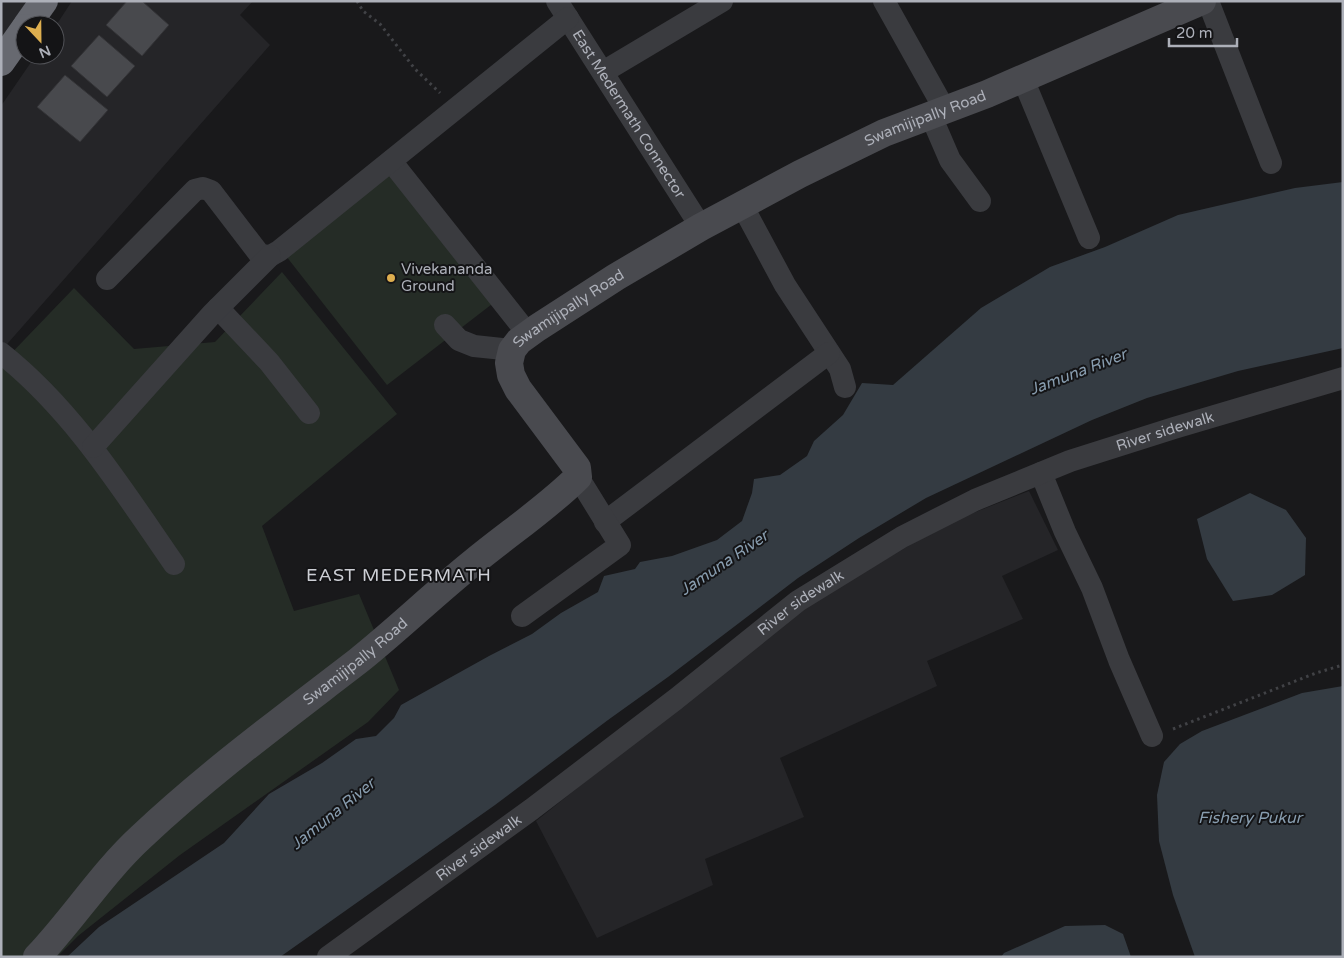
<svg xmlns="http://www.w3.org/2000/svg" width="1344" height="958" font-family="'Varela Round',sans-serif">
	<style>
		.built { fill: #252528 }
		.green { fill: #252c26 }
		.water { fill: #343b42 }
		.building { fill: #48494d; stroke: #333336 }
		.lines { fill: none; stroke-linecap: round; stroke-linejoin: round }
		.path { stroke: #414246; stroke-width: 3; stroke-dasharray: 2.5 4; stroke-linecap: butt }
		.street { stroke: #3a3b3f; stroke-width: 22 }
		.secondary { stroke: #494a4f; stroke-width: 28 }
		.highway { stroke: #676970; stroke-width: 28 }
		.poi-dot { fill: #ddae4f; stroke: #141416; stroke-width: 2 }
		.labels { text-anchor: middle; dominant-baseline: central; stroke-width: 4; stroke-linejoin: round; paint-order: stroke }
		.street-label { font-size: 15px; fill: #adb0b9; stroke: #141416 }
		.poi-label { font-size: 15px; fill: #adb0b9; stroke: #141416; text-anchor: start }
		.water-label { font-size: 16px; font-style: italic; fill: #889daf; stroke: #141416 }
		.quarter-label { font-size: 18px; letter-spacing: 1px; fill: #cdcfd5; stroke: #141416 }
	</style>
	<rect width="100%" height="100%" fill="#19191b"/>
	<g class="built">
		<path d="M 1,1 L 27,1 L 1,38 Z"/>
		<path d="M 72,1 L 253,1 L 240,15 L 270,45 L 1,351 L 1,106 L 36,55 L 55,55 L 55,27 Z"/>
		<path d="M 1029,491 L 1058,550 L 1002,576 L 1023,619 L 927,661 L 937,686 L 780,758 L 804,817 L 705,859 L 713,885 L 597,938 L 536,821 L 796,613 L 945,524 Z"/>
	</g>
	<g class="green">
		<path d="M 394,171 L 496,301 L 387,385 L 286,256 Z"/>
		<path d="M 282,272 L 397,414 L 262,526 L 294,611 L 359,594 L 399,690 L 368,722 L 180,855 L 78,936 L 57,957 L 1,957 L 1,364 L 74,288 L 134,349 L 215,342 Z"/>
	</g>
	<g class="water">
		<path d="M 1343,182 L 1343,348 L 1238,371 L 1147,398 L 1092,420 L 926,498 L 859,538 L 798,578 L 668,677 L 608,720 L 495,805 L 280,957 L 67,957 L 99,927 L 224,843 L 269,794 L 322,763 L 356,739 L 376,736 L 394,718 L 401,705 L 489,656 L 532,634 L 561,613 L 598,592 L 604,576 L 635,569 L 640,562 L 672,556 L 717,540 L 742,521 L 752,493 L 754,479 L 780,475 L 807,456 L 814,441 L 843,415 L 862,383 L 893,385 L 981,308 L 1050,267 L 1105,247 L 1178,215 L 1295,188 Z"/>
		<path d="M 1250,493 L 1286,510 L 1306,538 L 1305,575 L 1272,595 L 1233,601 L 1207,559 L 1197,519 Z"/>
		<path d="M 1343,686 L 1343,957 L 1195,957 L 1173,895 L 1159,841 L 1157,795 L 1164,762 L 1180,744 L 1202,731 L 1302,693 Z"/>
		<path d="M 1105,925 L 1123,934 L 1131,957 L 1001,957 L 1004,953 L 1065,926 Z"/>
	</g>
	<g class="building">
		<path d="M 127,1 L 142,1 L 169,25 L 142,56 L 106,25 Z"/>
		<path d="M 99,35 L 135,66 L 107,97 L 71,66 Z"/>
		<path d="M 65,75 L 108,110 L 80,142 L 37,107 Z"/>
	</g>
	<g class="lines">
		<g class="path">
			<path d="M 357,1 L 363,11 L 380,24 L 415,69 L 440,93"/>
			<path d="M 1173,729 L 1316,673 L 1343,665"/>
		</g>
		<g class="street">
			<path id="s1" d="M 557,1 L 701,227"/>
			<path d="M 884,1 L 945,110"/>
			<path d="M 1208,1 L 1271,163"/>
			<path d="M 603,72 L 722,1"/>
			<path d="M 1023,79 L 1089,238"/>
			<path d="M 931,116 L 950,160 L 980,201"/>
			<path d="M 391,161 L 528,334"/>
			<path d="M 742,205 L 785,285 L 840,369 L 845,387"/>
			<path d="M 107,279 L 195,190 L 203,188 L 211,191 L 260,255 L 270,256 L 279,251 L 568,18"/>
			<path d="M 218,308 L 269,362 L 309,413"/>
			<path d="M 445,325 L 459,340 L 474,346 L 512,350"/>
			<path d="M 1,353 C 73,410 122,489 174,564"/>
			<path d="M 93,447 L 212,314 L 270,256"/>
			<path d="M 1041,473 L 1065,532 L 1092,588 L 1119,660 L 1152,736"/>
			<path d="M 605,522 L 829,353"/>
			<path d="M 522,616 L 620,545 L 578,477"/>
			<path id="s2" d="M 328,957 L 532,809 L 676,699 L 798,601 L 902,537 L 975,500 L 1070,461 L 1174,428 L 1343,378"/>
		</g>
		<path class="secondary" id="s3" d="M 37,957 C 74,918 102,873 141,837 C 209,773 284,718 358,661 C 398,629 435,593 475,561 C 509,533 547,508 578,477 L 577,468 L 518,389 L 511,375 L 509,363 L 512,350 L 519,341 L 537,328 L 616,277 L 701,227 L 800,174 L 884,133 L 987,94 L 1202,1"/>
		<g class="highway">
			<path d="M 27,25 L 44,1"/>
			<path d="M 1,62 L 25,28"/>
		</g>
	</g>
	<circle class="poi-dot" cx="391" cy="278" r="5"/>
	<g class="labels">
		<g class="street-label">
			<text stroke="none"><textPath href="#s1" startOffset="134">East Medermath Connector</textPath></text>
			<text stroke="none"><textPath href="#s3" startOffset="1350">Swamijipally Road</textPath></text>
			<text stroke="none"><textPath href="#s3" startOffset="945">Swamijipally Road</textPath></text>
			<text stroke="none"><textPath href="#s2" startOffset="996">River sidewalk</textPath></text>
			<text stroke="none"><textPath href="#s2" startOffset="591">River sidewalk</textPath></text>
			<text stroke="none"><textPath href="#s3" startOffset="436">Swamijipally Road</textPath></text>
			<text stroke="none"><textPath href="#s2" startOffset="186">River sidewalk</textPath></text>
		</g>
		<g class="poi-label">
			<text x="401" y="269">Vivekananda<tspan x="401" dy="17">Ground</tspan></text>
		</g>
		<g class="water-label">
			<text transform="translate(1078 372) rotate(-21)">Jamuna River</text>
			<text transform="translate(724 563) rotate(-34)">Jamuna River</text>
			<text transform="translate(333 814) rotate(-39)">Jamuna River</text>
			<text x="1250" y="818">Fishery Pukur</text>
		</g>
		<g class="quarter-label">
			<text x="399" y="575">EAST MEDERMATH</text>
		</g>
	</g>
	<rect width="1344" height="958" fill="none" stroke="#adb0b9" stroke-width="5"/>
	<g transform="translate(40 40) rotate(158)"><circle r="24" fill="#141416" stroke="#515257"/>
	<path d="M0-4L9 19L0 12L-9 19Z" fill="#ddae4f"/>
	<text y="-8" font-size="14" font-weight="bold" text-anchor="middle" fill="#adb0b9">N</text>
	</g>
	<path d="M1169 38v8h68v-8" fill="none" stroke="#adb0b9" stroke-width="2.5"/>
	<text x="1176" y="38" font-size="15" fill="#adb0b9" stroke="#141416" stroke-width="4" paint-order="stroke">20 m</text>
</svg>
